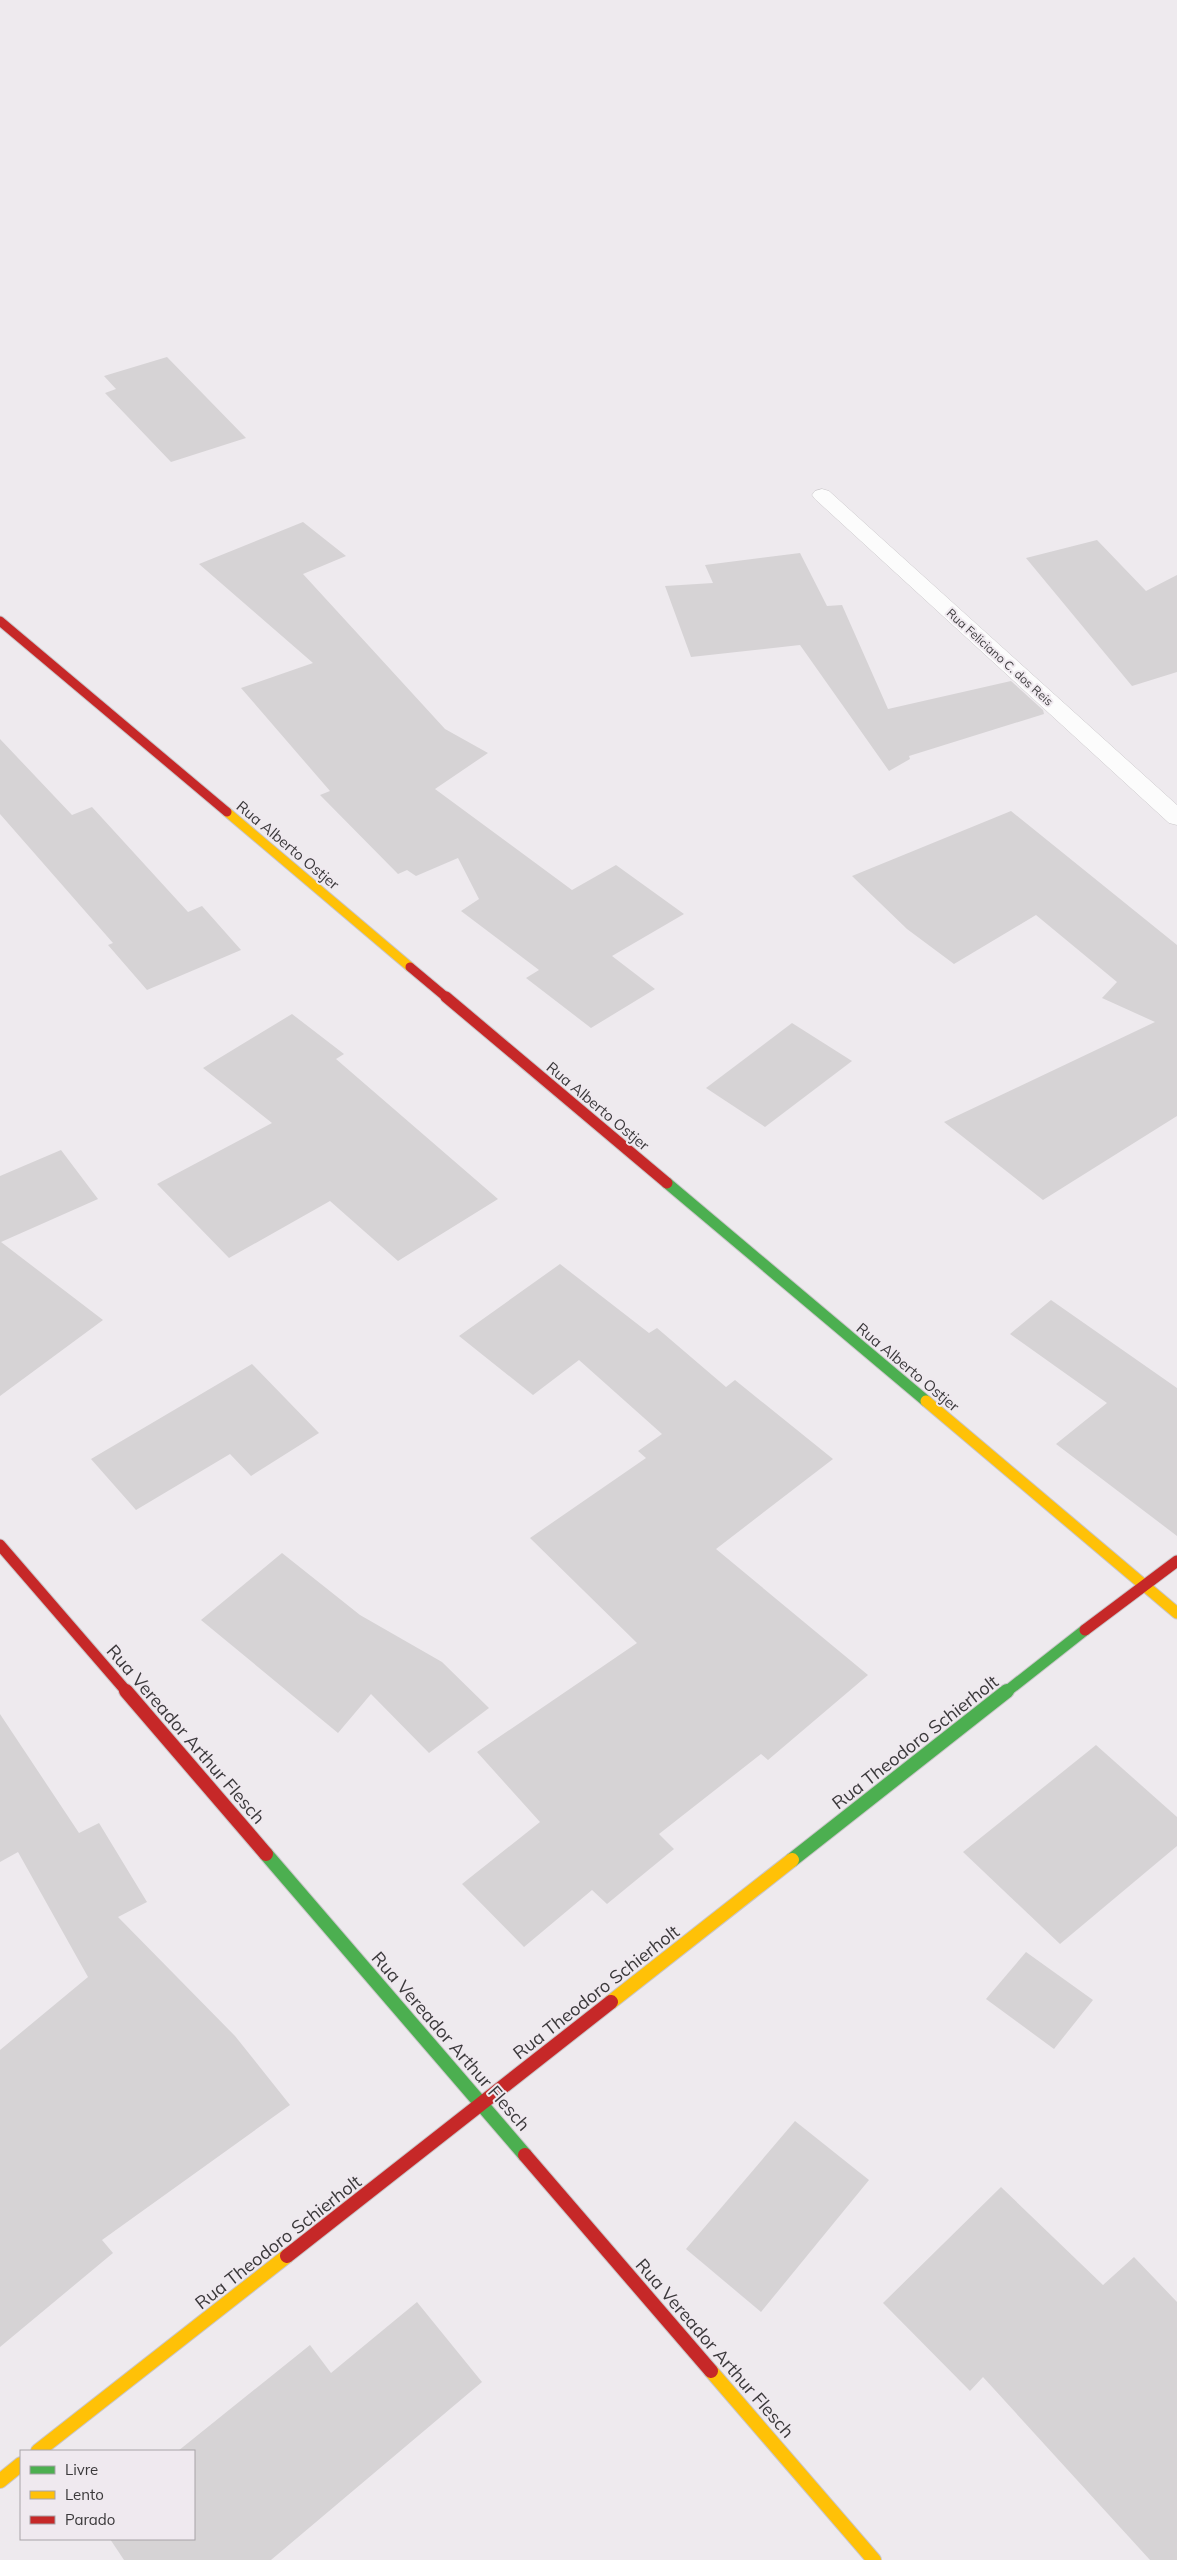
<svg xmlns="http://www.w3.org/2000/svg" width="1177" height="2560" font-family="Mulish,sans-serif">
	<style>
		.building { fill: #d6d3d5 }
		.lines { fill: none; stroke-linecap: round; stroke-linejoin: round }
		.street-casing { stroke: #c9c6c9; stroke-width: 1 }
		.fast-far1-casing { stroke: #c9c6c9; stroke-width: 13 }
		.fast-casing { stroke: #c9c6c9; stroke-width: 16 }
		.slow-far2-casing { stroke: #c9c6c9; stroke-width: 11 }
		.slow-far1-casing { stroke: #c9c6c9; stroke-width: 13 }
		.slow-casing { stroke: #c9c6c9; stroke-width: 16 }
		.jam-far2-casing { stroke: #c9c6c9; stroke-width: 11 }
		.jam-far1-casing { stroke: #c9c6c9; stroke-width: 13 }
		.jam-casing { stroke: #c9c6c9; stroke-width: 16 }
		.street { fill: #fcfcfc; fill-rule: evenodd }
		.fast-far1 { stroke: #4caf50; stroke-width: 11 }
		.fast { stroke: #4caf50; stroke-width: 14 }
		.slow-far2 { stroke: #ffc107; stroke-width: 9 }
		.slow-far1 { stroke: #ffc107; stroke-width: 11 }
		.slow { stroke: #ffc107; stroke-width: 14 }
		.jam-far2 { stroke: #c62828; stroke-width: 9 }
		.jam-far1 { stroke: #c62828; stroke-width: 11 }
		.jam { stroke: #c62828; stroke-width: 14 }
		.labels { text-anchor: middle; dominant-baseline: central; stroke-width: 4; stroke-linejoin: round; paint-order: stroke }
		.far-street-label { font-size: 12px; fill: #3b393b; stroke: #efe9ef }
		.street-label { font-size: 15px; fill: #3b393b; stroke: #efe9ef }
		.near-street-label { font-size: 18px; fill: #3b393b; stroke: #efe9ef }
	</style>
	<rect width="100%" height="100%" fill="#eeeaee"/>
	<g class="building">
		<path d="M 167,357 L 246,438 L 171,462 L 105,393 L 116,389 L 104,376 Z"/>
		<path d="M 303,522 L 346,556 L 303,574 L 445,729 L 488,753 L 435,789 L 572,890 L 616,865 L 684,914 L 612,956 L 655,989 L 591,1028 L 526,978 L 539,970 L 461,911 L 479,899 L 458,858 L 416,876 L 407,870 L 398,874 L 320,795 L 330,791 L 241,688 L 313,663 L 199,564 Z"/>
		<path d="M 1097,540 L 1146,591 L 1177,575 L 1177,672 L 1132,686 L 1026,558 Z"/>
		<path d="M 800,553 L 827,606 L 842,605 L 888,709 L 1011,681 L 1043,710 L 1044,714 L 909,756 L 910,759 L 889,771 L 800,645 L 691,657 L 665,586 L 713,583 L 705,565 Z"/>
		<path d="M 0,739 L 72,815 L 92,807 L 188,912 L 202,906 L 241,950 L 147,990 L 108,945 L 113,943 L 0,814 Z"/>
		<path d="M 1011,811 L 1177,945 L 1177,1116 L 1043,1200 L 944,1122 L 1155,1022 L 1102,998 L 1117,982 L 1036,915 L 954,964 L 907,929 L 852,876 Z"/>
		<path d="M 292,1014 L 344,1054 L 336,1059 L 498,1199 L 398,1261 L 330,1201 L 229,1258 L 157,1184 L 272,1123 L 203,1068 Z"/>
		<path d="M 792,1023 L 852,1061 L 765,1127 L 706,1088 Z"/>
		<path d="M 61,1150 L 98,1199 L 1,1242 L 103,1320 L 0,1396 L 0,1176 Z"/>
		<path d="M 560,1264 L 649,1333 L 657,1328 L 726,1387 L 735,1380 L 833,1459 L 716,1549 L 868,1675 L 768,1760 L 761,1754 L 659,1834 L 674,1849 L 607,1904 L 592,1890 L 524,1947 L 462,1884 L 540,1822 L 477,1752 L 637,1643 L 530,1538 L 646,1458 L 638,1451 L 662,1434 L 579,1360 L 533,1395 L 459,1336 Z"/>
		<path d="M 1051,1300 L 1177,1388 L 1177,1536 L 1056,1444 L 1107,1403 L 1010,1334 Z"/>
		<path d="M 252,1364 L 319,1433 L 251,1476 L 230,1454 L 136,1510 L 91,1459 Z"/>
		<path d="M 282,1553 L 360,1615 L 442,1662 L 489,1708 L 429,1753 L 371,1694 L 338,1733 L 201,1620 Z"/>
		<path d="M 0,1714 L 79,1833 L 99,1823 L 147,1902 L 118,1917 L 235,2036 L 290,2105 L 102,2240 L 113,2253 L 0,2347 L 0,2050 L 88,1977 L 18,1852 L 0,1862 Z"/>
		<path d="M 1096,1745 L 1177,1817 L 1177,1846 L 1060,1944 L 963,1852 Z"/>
		<path d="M 1026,1952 L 1093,2000 L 1054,2049 L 986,1999 Z"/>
		<path d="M 795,2121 L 869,2180 L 761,2312 L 686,2249 Z"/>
		<path d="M 1001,2187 L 1103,2285 L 1134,2257 L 1177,2302 L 1177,2560 L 1150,2560 L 983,2377 L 970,2391 L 883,2303 Z"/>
		<path d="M 417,2302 L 482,2382 L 271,2560 L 124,2560 L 110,2539 L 194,2539 L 194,2451 L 178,2451 L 310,2345 L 331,2373 Z"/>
	</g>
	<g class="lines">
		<g class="street-casing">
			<path id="street" d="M 822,489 L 829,491 L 1177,805 L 1177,825 L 1169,823 L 815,499 L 812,495 L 815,491 Z"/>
		</g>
		<g class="fast-far1-casing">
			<g id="fast-far1">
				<path d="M 667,1183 L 926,1401"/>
				<path d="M 1006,1692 L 1085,1630"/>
			</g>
		</g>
		<g class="fast-casing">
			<g id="fast">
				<path d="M 266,1854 L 525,2155"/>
				<path d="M 792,1860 L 1007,1691"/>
			</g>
		</g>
		<g class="slow-far2-casing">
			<path id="slow-far2" d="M 227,812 L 410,967"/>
		</g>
		<g class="slow-far1-casing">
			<path id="slow-far1" d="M 926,1401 L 1177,1613"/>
		</g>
		<g class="slow-casing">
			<g id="slow">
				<path d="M 611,2002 L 792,1860"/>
				<path d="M 711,2371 L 874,2560"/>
				<path d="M 38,2451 L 287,2256"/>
				<path d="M 0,2481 L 21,2464"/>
			</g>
		</g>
		<g class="jam-far2-casing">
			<g id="jam-far2">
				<path d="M 0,621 L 227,812"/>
				<path d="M 410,967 L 447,998"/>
			</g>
		</g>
		<g class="jam-far1-casing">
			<g id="jam-far1">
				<path d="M 446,997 L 667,1183"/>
				<path d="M 0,1545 L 127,1692"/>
				<path d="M 1085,1630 L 1177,1561"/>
			</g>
		</g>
		<g class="jam-casing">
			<g id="jam">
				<path d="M 126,1691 L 266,1854"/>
				<path d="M 525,2155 L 711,2371"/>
				<path d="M 287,2256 L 611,2002"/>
			</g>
		</g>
		<use href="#street" class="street"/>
		<use href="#fast-far1" class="fast-far1"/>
		<use href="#fast" class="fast"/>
		<use href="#slow-far2" class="slow-far2"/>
		<use href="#slow-far1" class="slow-far1"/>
		<use href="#slow" class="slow"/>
		<use href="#jam-far2" class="jam-far2"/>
		<use href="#jam-far1" class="jam-far1"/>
		<use href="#jam" class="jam"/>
	</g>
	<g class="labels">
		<g class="far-street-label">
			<text transform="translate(1000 657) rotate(42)">Rua Feliciano C. dos Reis</text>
		</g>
		<g class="street-label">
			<text transform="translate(288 845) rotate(40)">Rua Alberto Ostjer</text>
			<text transform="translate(598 1106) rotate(40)">Rua Alberto Ostjer</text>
			<text transform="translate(908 1367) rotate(40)">Rua Alberto Ostjer</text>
		</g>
		<g class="near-street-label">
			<text transform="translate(186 1734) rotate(49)">Rua Vereador Arthur Flesch</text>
			<text transform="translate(915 1742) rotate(-38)">Rua Theodoro Schierholt</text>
			<text transform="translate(596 1992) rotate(-38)">Rua Theodoro Schierholt</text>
			<text transform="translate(451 2041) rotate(49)">Rua Vereador Arthur Flesch</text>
			<text transform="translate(278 2242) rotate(-38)">Rua Theodoro Schierholt</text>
			<text transform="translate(715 2348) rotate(49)">Rua Vereador Arthur Flesch</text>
		</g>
	</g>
	<rect x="20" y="2450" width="175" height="90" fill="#efe9ef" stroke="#a7a3a7"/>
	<rect x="30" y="2466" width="25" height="8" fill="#4caf50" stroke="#a7a3a7"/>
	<text x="65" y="2475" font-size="15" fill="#3b393b">Livre</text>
	<rect x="30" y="2491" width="25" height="8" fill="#ffc107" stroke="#a7a3a7"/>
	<text x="65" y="2500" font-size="15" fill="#3b393b">Lento</text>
	<rect x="30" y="2516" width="25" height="8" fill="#c62828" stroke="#a7a3a7"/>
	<text x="65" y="2525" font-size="15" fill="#3b393b">Parado</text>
</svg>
